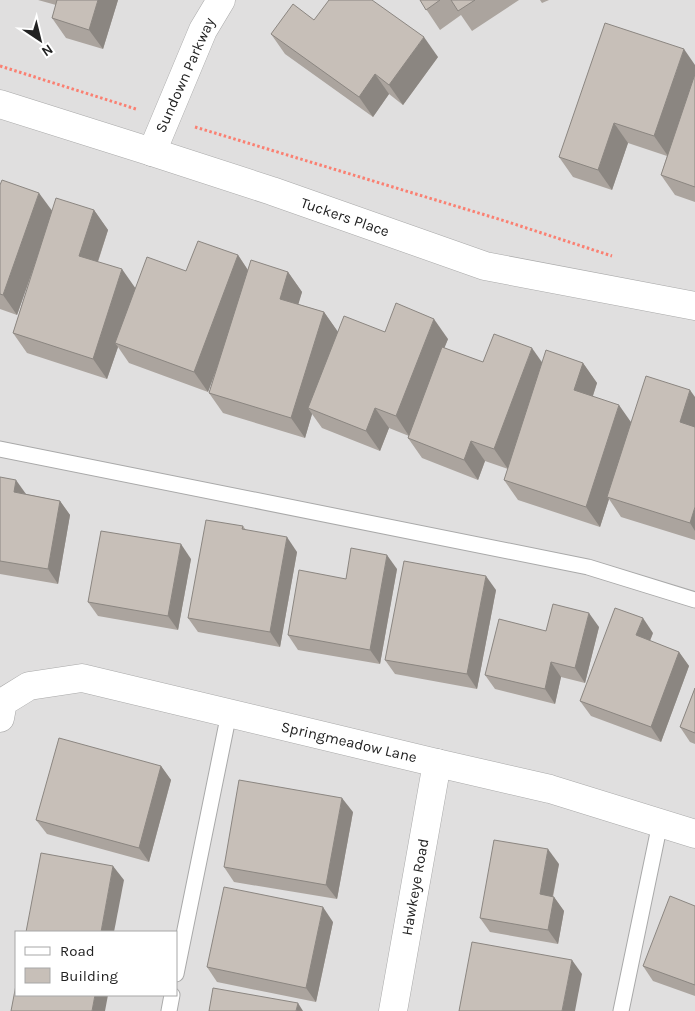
<svg xmlns="http://www.w3.org/2000/svg" width="695" height="1011" font-family="Karla,sans-serif">
	<style>
		.residential { fill: #e0dfdf; fill-rule: evenodd }
		.lines { fill: none; stroke-linecap: round; stroke-linejoin: round }
		.lane-casing { stroke: #a9a9a9; stroke-width: 17 }
		.street-casing { stroke: #a9a9a9; stroke-width: 29 }
		.path { stroke: #fa8072; stroke-width: 3; stroke-dasharray: 2.5 2.5; stroke-linecap: butt }
		.lane { stroke: #fff; stroke-width: 15 }
		.street { stroke: #fff; stroke-width: 28 }
		.wall { fill: #aba49e }
		.shaded-wall { fill: #8b8681 }
		.building { fill: #c7bfb8; stroke: #8b8681 }
		.labels { text-anchor: middle; dominant-baseline: central; stroke-width: 5; stroke-linejoin: round; paint-order: stroke }
		.street-label { font-size: 15px; fill: #222; stroke: #fff }
	</style>
	<rect width="100%" height="100%" fill="#f2efe9"/>
	<path class="residential" d="M 0,0 L 695,0 L 695,1011 L 0,1011 ZM 16,932 L 176,932 L 176,995 L 16,995 Z"/>
	<g class="lines">
		<g class="lane-casing">
			<g id="lane">
				<path d="M 0,449 L 588,567 L 695,600"/>
				<path d="M 176,974 L 229,713"/>
				<path d="M 169,1011 L 172,995"/>
				<path d="M 621,1011 L 660,823"/>
			</g>
		</g>
		<g class="street-casing">
			<g id="street">
				<path d="M 0,104 L 152,152 L 272,191 L 485,266 L 695,306"/>
				<path d="M 152,152 L 203,30 L 221,0"/>
				<path d="M 0,718 L 3,702 L 29,686 L 82,678 L 437,763 L 550,789 L 695,834"/>
				<path d="M 393,1011 L 437,763"/>
			</g>
		</g>
		<g class="path">
			<path d="M 0,66 L 136,109"/>
			<path d="M 195,127 L 505,221 L 612,256"/>
		</g>
		<use href="#lane" class="lane"/>
		<use href="#street" class="street"/>
	</g>
	<g class="wall">
		<path d="M 38,0 L 118,0 L 103,49 L 66,38 L 52,18 L 56,5 Z"/>
		<path d="M 420,0 L 519,0 L 472,31 L 461,15 L 440,30 Z"/>
		<path d="M 540,0 L 549,0 L 542,3 Z"/>
		<path d="M 314,20 L 438,57 L 403,105 L 389,94 L 373,117 L 285,54 L 271,34 Z"/>
		<path d="M 695,65 L 695,202 L 675,195 L 661,175 L 667,156 L 628,143 L 612,190 L 573,177 L 559,157 Z"/>
		<path d="M 0,185 L 52,211 L 94,210 L 108,230 L 98,262 L 135,288 L 238,255 L 248,270 L 288,272 L 302,292 L 298,304 L 324,312 L 338,332 L 385,332 L 448,339 L 444,348 L 483,362 L 583,363 L 597,383 L 593,396 L 631,422 L 695,397 L 695,540 L 621,517 L 609,499 L 600,527 L 518,500 L 504,480 L 508,469 L 485,461 L 478,480 L 422,458 L 408,438 L 409,436 L 389,428 L 380,451 L 322,428 L 312,414 L 305,438 L 223,413 L 209,393 L 216,370 L 208,392 L 129,363 L 118,347 L 107,379 L 27,353 L 13,333 L 34,267 L 17,315 L 0,309 Z"/>
		<path d="M 0,477 L 26,494 L 60,501 L 70,515 L 58,584 L 0,574 Z"/>
		<path d="M 243,526 L 246,530 L 297,552 L 280,647 L 198,632 L 188,618 Z"/>
		<path d="M 191,559 L 178,630 L 98,616 L 88,602 Z"/>
		<path d="M 397,569 L 380,664 L 298,650 L 288,635 L 346,579 Z"/>
		<path d="M 496,590 L 477,689 L 395,674 L 385,660 Z"/>
		<path d="M 599,627 L 585,683 L 561,677 L 555,704 L 495,689 L 485,675 L 546,631 Z"/>
		<path d="M 653,633 L 650,641 L 679,652 L 689,666 L 661,742 L 591,716 L 580,701 Z"/>
		<path d="M 695,688 L 695,744 L 690,742 L 680,727 Z"/>
		<path d="M 161,766 L 171,780 L 149,862 L 47,834 L 36,820 Z"/>
		<path d="M 353,812 L 337,899 L 234,882 L 224,867 Z"/>
		<path d="M 559,864 L 553,897 L 554,897 L 564,911 L 558,944 L 490,932 L 480,918 Z"/>
		<path d="M 695,906 L 695,996 L 653,981 L 643,966 Z"/>
		<path d="M 333,922 L 316,1002 L 217,982 L 207,967 Z"/>
	</g>
	<g class="shaded-wall">
		<path d="M 98,0 L 118,0 L 103,49 L 89,30 Z"/>
		<path d="M 424,37 L 438,57 L 403,105 L 389,85 Z"/>
		<path d="M 684,49 L 695,65 L 695,78 L 668,156 L 654,136 Z"/>
		<path d="M 375,74 L 389,94 L 373,117 L 359,97 Z"/>
		<path d="M 614,123 L 628,143 L 612,190 L 598,170 Z"/>
		<path d="M 39,193 L 53,212 L 17,315 L 3,295 Z"/>
		<path d="M 94,210 L 108,230 L 93,276 L 79,256 Z"/>
		<path d="M 238,255 L 251,275 L 208,392 L 194,372 Z"/>
		<path d="M 122,269 L 136,289 L 115,343 L 118,347 L 107,379 L 93,359 Z"/>
		<path d="M 288,272 L 302,292 L 294,319 L 280,299 Z"/>
		<path d="M 324,312 L 338,332 L 308,408 L 312,414 L 305,438 L 291,418 Z"/>
		<path d="M 434,319 L 448,339 L 409,436 L 396,416 Z"/>
		<path d="M 532,348 L 546,368 L 508,469 L 494,449 Z"/>
		<path d="M 583,363 L 597,383 L 588,410 L 574,390 Z"/>
		<path d="M 690,390 L 695,397 L 695,437 L 680,422 Z"/>
		<path d="M 619,405 L 633,425 L 607,497 L 609,499 L 600,527 L 586,507 Z"/>
		<path d="M 375,408 L 389,428 L 380,451 L 366,431 Z"/>
		<path d="M 471,441 L 485,461 L 478,480 L 464,460 Z"/>
		<path d="M 16,480 L 26,494 L 14,492 Z"/>
		<path d="M 60,501 L 70,515 L 58,584 L 48,569 Z"/>
		<path d="M 695,507 L 695,531 L 690,523 Z"/>
		<path d="M 287,537 L 297,552 L 280,647 L 270,632 Z"/>
		<path d="M 181,544 L 191,559 L 178,630 L 168,616 Z"/>
		<path d="M 387,555 L 397,569 L 380,664 L 370,650 Z"/>
		<path d="M 486,576 L 496,590 L 477,689 L 467,674 Z"/>
		<path d="M 589,613 L 599,627 L 585,683 L 575,668 Z"/>
		<path d="M 643,618 L 653,633 L 646,650 L 636,635 Z"/>
		<path d="M 679,652 L 689,666 L 661,742 L 651,727 Z"/>
		<path d="M 551,662 L 561,677 L 555,704 L 545,689 Z"/>
		<path d="M 161,766 L 171,780 L 149,862 L 139,848 Z"/>
		<path d="M 342,798 L 353,812 L 337,899 L 326,885 Z"/>
		<path d="M 548,849 L 559,864 L 550,909 L 540,894 Z"/>
		<path d="M 113,866 L 124,880 L 114,932 L 101,932 Z"/>
		<path d="M 554,897 L 564,911 L 558,944 L 548,930 Z"/>
		<path d="M 323,907 L 333,922 L 316,1002 L 306,988 Z"/>
		<path d="M 572,960 L 582,974 L 575,1011 L 562,1011 Z"/>
		<path d="M 95,995 L 108,995 L 105,1011 L 92,1011 Z"/>
		<path d="M 298,1003 L 303,1011 L 296,1011 Z"/>
	</g>
	<g class="building">
		<path d="M 57,0 L 98,0 L 89,30 L 52,18 Z"/>
		<path d="M 329,0 L 372,0 L 424,37 L 389,85 L 375,74 L 359,97 L 271,34 L 293,4 L 314,20 Z"/>
		<path d="M 420,0 L 440,0 L 426,10 Z"/>
		<path d="M 451,0 L 475,0 L 458,11 Z"/>
		<path d="M 605,23 L 684,49 L 654,136 L 614,123 L 598,170 L 559,157 Z"/>
		<path d="M 695,74 L 695,187 L 661,175 Z"/>
		<path d="M 2,180 L 39,193 L 3,295 L 0,294 L 0,185 Z"/>
		<path d="M 56,198 L 94,210 L 79,256 L 122,269 L 93,359 L 13,333 Z"/>
		<path d="M 198,241 L 238,255 L 194,372 L 115,343 L 147,257 L 186,271 Z"/>
		<path d="M 251,260 L 288,272 L 280,299 L 324,312 L 291,418 L 209,393 Z"/>
		<path d="M 396,303 L 434,319 L 396,416 L 375,408 L 366,431 L 308,408 L 344,316 L 385,332 Z"/>
		<path d="M 494,334 L 532,348 L 494,449 L 471,441 L 464,460 L 408,438 L 442,347 L 483,362 Z"/>
		<path d="M 546,350 L 583,363 L 574,390 L 619,405 L 586,507 L 504,480 Z"/>
		<path d="M 646,376 L 690,390 L 680,422 L 695,427 L 695,507 L 690,523 L 607,497 Z"/>
		<path d="M 0,477 L 16,480 L 14,492 L 60,501 L 48,569 L 0,561 Z"/>
		<path d="M 206,520 L 243,526 L 242,529 L 287,537 L 270,632 L 188,618 Z"/>
		<path d="M 101,531 L 181,544 L 168,616 L 88,602 Z"/>
		<path d="M 351,548 L 387,555 L 370,650 L 288,635 L 299,570 L 346,579 Z"/>
		<path d="M 404,561 L 486,576 L 467,674 L 385,660 Z"/>
		<path d="M 553,604 L 589,613 L 575,668 L 551,662 L 545,689 L 485,675 L 499,619 L 546,631 Z"/>
		<path d="M 615,608 L 643,618 L 636,635 L 679,652 L 651,727 L 580,701 Z"/>
		<path d="M 695,688 L 695,733 L 680,727 Z"/>
		<path d="M 59,738 L 161,766 L 139,848 L 36,820 Z"/>
		<path d="M 239,780 L 342,798 L 326,885 L 224,867 Z"/>
		<path d="M 494,840 L 548,849 L 540,894 L 554,897 L 548,930 L 480,918 Z"/>
		<path d="M 41,853 L 113,866 L 101,932 L 26,932 Z"/>
		<path d="M 224,887 L 323,907 L 306,988 L 207,967 Z"/>
		<path d="M 670,896 L 695,906 L 695,985 L 643,966 Z"/>
		<path d="M 472,942 L 572,960 L 562,1011 L 459,1011 Z"/>
		<path d="M 16,985 L 16,995 L 95,995 L 92,1011 L 11,1011 Z"/>
		<path d="M 213,988 L 298,1003 L 296,1011 L 209,1011 Z"/>
	</g>
	<g class="labels">
		<g class="street-label">
			<text transform="translate(185 75) rotate(-66)">Sundown Parkway</text>
			<text transform="translate(345 217) rotate(19)">Tuckers Place</text>
			<text transform="translate(349 742) rotate(13)">Springmeadow Lane</text>
			<text transform="translate(415 887) rotate(-80)">Hawkeye Road</text>
		</g>
	</g>
	<rect x="15" y="931" width="162" height="65" fill="#ffffff" stroke="#a7a7a7"/>
	<rect x="25" y="947" width="25" height="8" fill="#ffffff" stroke="#a7a7a7"/>
	<text x="60" y="956" font-size="15" fill="#222222">Road</text>
	<rect x="25" y="968" width="25" height="15" fill="#c7bfb8" stroke="#a7a7a7"/>
	<text x="60" y="981" font-size="15" fill="#222222">Building</text>
	<g transform="translate(40 40) rotate(145)" stroke="#ffffff" stroke-width="4" paint-order="stroke">
	<path d="M0-4L9 19L0 12L-9 19Z" fill="#222222"/>
	<text y="-8" font-size="14" font-weight="bold" text-anchor="middle" fill="#222222">N</text>
	</g>
</svg>
